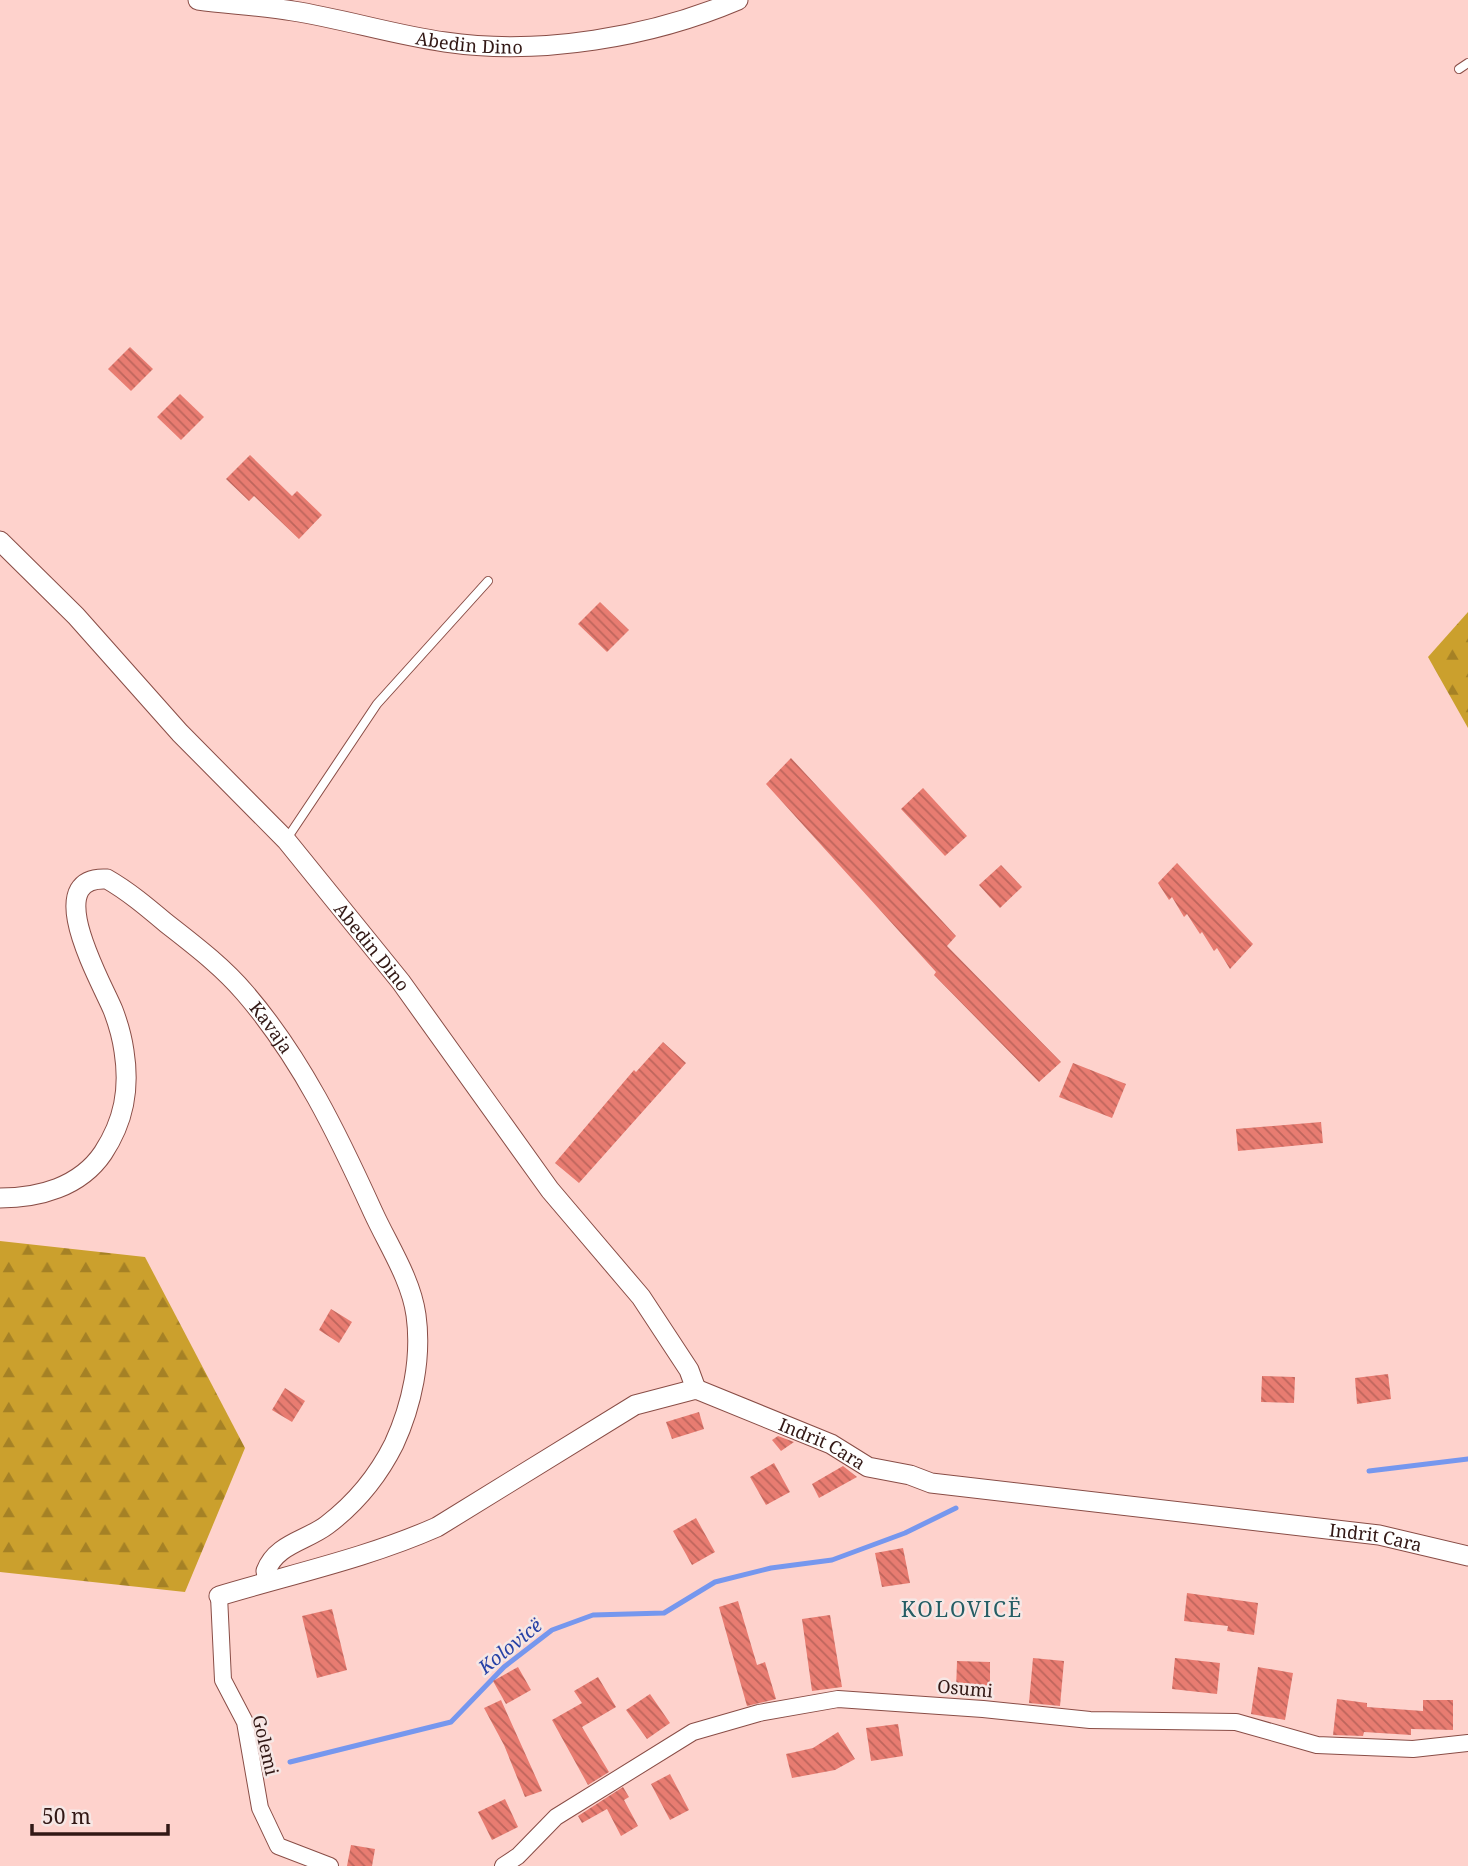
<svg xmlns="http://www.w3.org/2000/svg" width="1468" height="1866" font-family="'Noto Serif',serif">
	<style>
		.forest { fill: url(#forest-firs) }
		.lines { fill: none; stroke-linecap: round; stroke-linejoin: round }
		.stream { stroke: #7697ee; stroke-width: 5 }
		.building { fill: url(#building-back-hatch) }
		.service-casing { stroke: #894d46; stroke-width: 10 }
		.minor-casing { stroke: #894d46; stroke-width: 18 }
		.tertiary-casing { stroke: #894d46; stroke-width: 21 }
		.service { stroke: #fff; stroke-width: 8 }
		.minor { stroke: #fff; stroke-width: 16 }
		.tertiary { stroke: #fff; stroke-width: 19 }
		.labels { text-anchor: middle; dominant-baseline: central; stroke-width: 5; stroke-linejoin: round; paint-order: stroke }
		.street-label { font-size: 18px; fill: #321815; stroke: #f6e7e5 }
		.water-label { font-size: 19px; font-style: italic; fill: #2742a6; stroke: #f6e7e5 }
		.quarter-label { font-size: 21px; letter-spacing: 2px; fill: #245d64; stroke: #f6e7e5 }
	</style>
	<defs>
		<pattern id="forest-firs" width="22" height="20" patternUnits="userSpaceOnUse" patternTransform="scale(1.75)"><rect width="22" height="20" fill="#cba02d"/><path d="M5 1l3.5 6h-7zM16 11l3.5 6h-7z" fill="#a58125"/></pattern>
		<pattern id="building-back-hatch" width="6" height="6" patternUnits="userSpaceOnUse" patternTransform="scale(1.75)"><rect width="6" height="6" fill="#e87c71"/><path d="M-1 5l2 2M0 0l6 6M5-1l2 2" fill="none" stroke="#bd655c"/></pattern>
	</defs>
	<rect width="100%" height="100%" fill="#fed2cc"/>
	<g class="forest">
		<path d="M 1468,612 L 1468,728 L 1428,657 Z"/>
		<path d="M 0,1241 L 145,1257 L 245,1448 L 185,1592 L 0,1572 Z"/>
	</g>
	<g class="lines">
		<g class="stream">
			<path d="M 1369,1471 L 1468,1459"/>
			<path d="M 290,1762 L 451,1722 L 504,1667 L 552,1630 L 593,1615 L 664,1613 L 715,1582 L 771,1568 L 832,1560 L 905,1533 L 956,1508"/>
		</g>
	</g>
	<g class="building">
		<path d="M 130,347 L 153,369 L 131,391 L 108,369 Z"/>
		<path d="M 180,394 L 204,417 L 181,440 L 157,417 Z"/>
		<path d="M 250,455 L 292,496 L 297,491 L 322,515 L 299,539 L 254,496 L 249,501 L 226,479 Z"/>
		<path d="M 600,602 L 629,630 L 607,652 L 578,624 Z"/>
		<path d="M 791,758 L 956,936 L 947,946 L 1061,1062 L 1039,1082 L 934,975 L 936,972 L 766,784 Z"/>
		<path d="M 923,788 L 967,836 L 945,856 L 901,809 Z"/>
		<path d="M 1177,863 L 1253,944 L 1230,969 L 1217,948 L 1214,951 L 1202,932 L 1200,934 L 1187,914 L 1184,917 L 1172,897 L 1169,900 L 1158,883 Z"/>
		<path d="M 1001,865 L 1022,887 L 1000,908 L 979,885 Z"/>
		<path d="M 663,1042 L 686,1063 L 579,1183 L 555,1163 L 634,1070 L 636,1072 Z"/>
		<path d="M 1073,1063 L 1126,1084 L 1112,1118 L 1059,1097 Z"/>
		<path d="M 1321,1122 L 1323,1143 L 1238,1151 L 1236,1129 Z"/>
		<path d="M 331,1309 L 352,1322 L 339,1343 L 319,1330 Z"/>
		<path d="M 1388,1374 L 1391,1399 L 1357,1404 L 1355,1378 Z"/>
		<path d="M 1262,1376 L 1295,1377 L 1294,1403 L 1261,1402 Z"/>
		<path d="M 285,1388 L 305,1401 L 292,1422 L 272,1410 Z"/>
		<path d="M 699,1412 L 704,1429 L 672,1439 L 666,1422 Z"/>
		<path d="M 778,1436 L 794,1442 L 781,1451 L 772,1440 Z"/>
		<path d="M 774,1463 L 790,1492 L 766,1505 L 750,1477 Z"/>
		<path d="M 843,1466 L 857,1477 L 819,1498 L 812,1484 Z"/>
		<path d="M 696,1518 L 715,1552 L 692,1565 L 673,1531 Z"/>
		<path d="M 903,1548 L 910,1583 L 882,1587 L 875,1553 Z"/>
		<path d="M 1187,1593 L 1258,1603 L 1254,1635 L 1227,1631 L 1228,1626 L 1184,1621 Z"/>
		<path d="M 738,1601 L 757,1665 L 765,1662 L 776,1699 L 747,1706 L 719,1607 Z"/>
		<path d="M 332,1609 L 347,1670 L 317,1678 L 302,1616 Z"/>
		<path d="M 830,1615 L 842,1687 L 812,1691 L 802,1619 Z"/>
		<path d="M 1033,1658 L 1064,1661 L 1060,1706 L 1029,1703 Z"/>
		<path d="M 1175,1658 L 1220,1663 L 1217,1694 L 1172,1689 Z"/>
		<path d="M 957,1661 L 990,1662 L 990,1692 L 956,1691 Z"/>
		<path d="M 518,1667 L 531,1690 L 506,1704 L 493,1681 Z"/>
		<path d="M 1258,1667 L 1293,1673 L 1285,1720 L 1251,1714 Z"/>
		<path d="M 598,1677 L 616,1707 L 582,1727 L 609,1772 L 588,1785 L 552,1720 L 582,1703 L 574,1691 Z"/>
		<path d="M 650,1694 L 670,1723 L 647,1739 L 626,1710 Z"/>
		<path d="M 1337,1699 L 1367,1703 L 1367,1707 L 1423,1711 L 1423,1700 L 1453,1700 L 1453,1730 L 1411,1729 L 1411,1735 L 1364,1732 L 1363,1736 L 1333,1735 Z"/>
		<path d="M 501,1700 L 542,1791 L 525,1797 L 504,1745 L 484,1708 Z"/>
		<path d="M 898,1724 L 903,1756 L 871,1761 L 866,1728 Z"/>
		<path d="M 838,1732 L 855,1759 L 835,1770 L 792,1778 L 786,1754 L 813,1748 Z"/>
		<path d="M 670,1774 L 689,1810 L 670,1820 L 651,1784 Z"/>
		<path d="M 623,1787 L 629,1797 L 624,1800 L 638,1826 L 621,1836 L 607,1809 L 582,1823 L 578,1816 Z"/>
		<path d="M 505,1799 L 518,1827 L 492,1840 L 478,1812 Z"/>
		<path d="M 351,1845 L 375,1849 L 372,1866 L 347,1866 Z"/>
	</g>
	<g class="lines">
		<g class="service-casing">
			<g id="service">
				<path d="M 1459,69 L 1468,63"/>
				<path d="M 286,840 L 377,704 L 488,581"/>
			</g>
		</g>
		<g class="minor-casing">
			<g id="minor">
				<path d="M 219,1596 L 223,1680 L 245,1722 L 260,1808 L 278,1846 L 330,1866"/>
				<path d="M 503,1866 L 518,1856 L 556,1817 L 693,1732 L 759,1713 L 838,1699 L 983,1709 L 1090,1720 L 1236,1722 L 1317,1745 L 1413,1749 L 1468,1743"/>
			</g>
		</g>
		<g class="tertiary-casing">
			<g id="tertiary">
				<path id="s1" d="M 198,0 C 229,4 262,6 293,11 C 344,19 394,35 445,42 C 540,56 651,37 738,0"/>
				<path id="s2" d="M 0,541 L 76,616 L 180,733 L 286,840 L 401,982 L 550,1190 L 641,1297 L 689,1370 L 696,1389"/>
				<path id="s3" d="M 0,1198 C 39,1198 80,1187 103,1153 C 124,1121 130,1089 124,1051 C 122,1037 118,1023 113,1010 C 102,983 39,875 107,879 C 128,891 147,907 166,923 C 194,945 222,966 245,993 C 301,1058 338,1135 373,1212 C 388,1245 411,1279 416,1315 C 422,1358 412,1405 394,1444 C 378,1476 356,1503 327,1525 C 306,1541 276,1544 266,1571 L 268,1581"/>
				<path id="s4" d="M 219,1596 C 292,1574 367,1558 437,1527 L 635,1405 L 696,1389 L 831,1444 L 868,1467 L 910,1475 L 931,1483 L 1379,1535 L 1468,1556"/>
			</g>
		</g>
		<use href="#service" class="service"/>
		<use href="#minor" class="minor"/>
		<use href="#tertiary" class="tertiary"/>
	</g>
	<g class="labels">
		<g class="street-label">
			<text stroke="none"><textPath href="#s1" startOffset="275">Abedin Dino</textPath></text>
			<text stroke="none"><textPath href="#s2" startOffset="551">Abedin Dino</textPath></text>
			<text stroke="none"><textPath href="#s3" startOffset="648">Kavaja</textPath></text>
			<text stroke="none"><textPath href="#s4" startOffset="662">Indrit Cara</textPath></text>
			<text stroke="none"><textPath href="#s4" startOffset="1227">Indrit Cara</textPath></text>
			<text transform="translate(965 1688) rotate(5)">Osumi</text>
			<text transform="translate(266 1745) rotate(77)">Golemi</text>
		</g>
		<g class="water-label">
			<text transform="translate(510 1646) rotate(-39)">Kolovicë</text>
		</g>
		<g class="quarter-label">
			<text x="962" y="1609">KOLOVICË</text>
		</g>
	</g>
	<path d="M32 1824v10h136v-10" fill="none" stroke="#321815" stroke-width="3.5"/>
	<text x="42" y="1824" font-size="21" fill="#321815" stroke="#f6e7e5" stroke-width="5" paint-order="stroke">50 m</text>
</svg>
